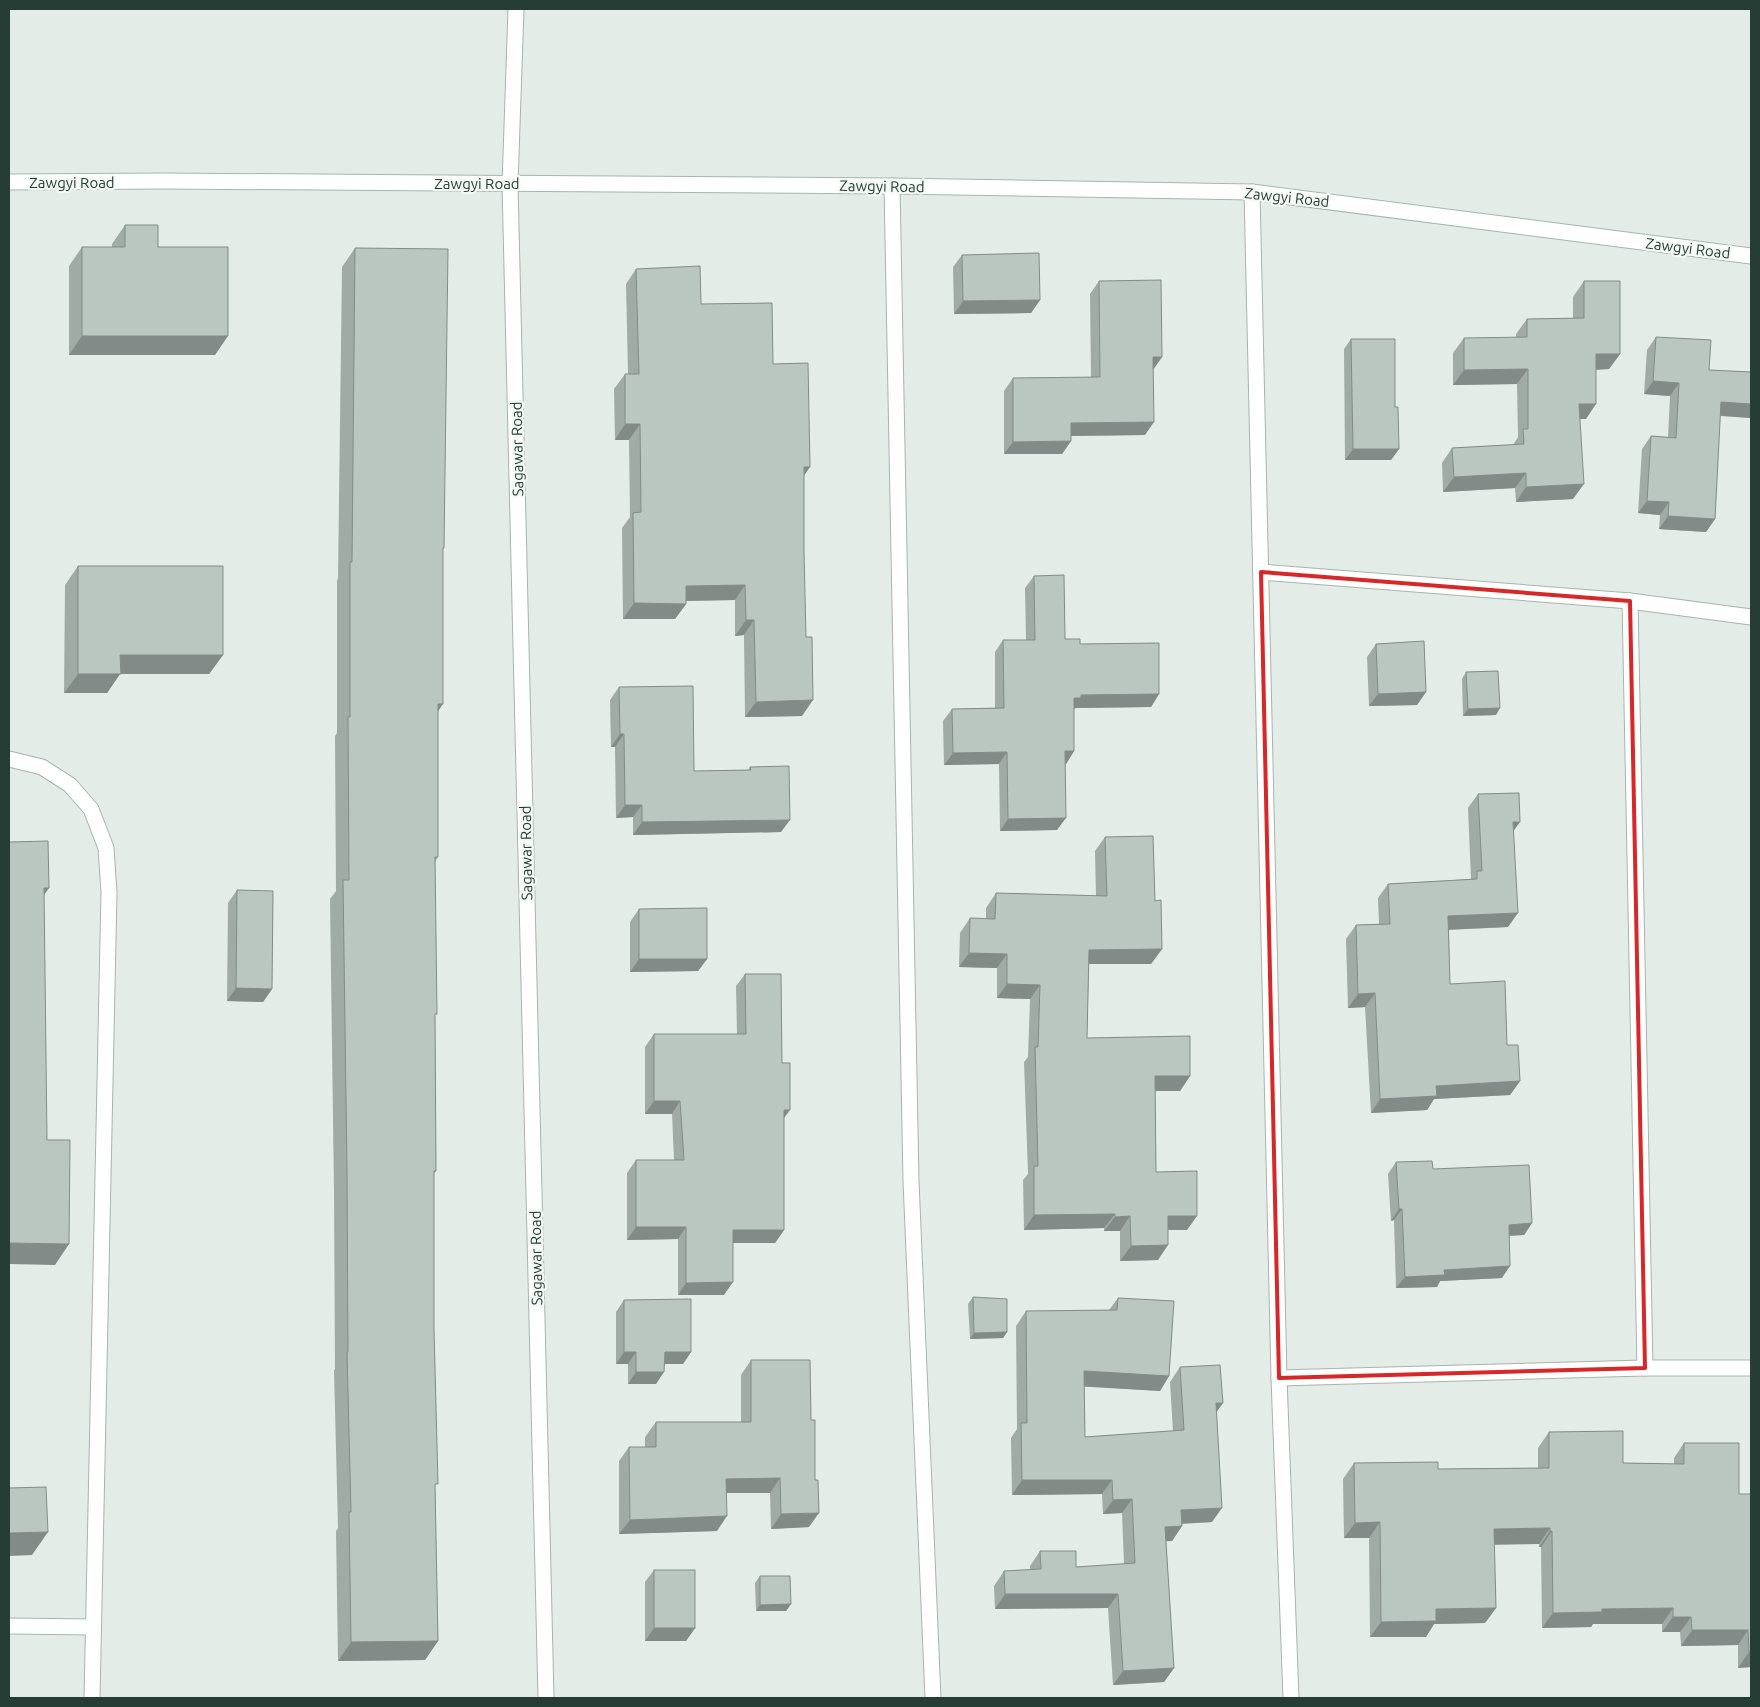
<svg xmlns="http://www.w3.org/2000/svg" width="1760" height="1707" font-family="Ubuntu,sans-serif">
	<style>
		.lines { fill: none; stroke-linecap: round; stroke-linejoin: round }
		.lane-casing { stroke: #a7b4ae; stroke-width: 17 }
		.street-casing { stroke: #a7b4ae; stroke-width: 17 }
		.secondary-casing { stroke: #a3b7af; stroke-width: 17 }
		.lane { stroke: #fff; stroke-width: 15 }
		.street { stroke: #fff; stroke-width: 15 }
		.secondary { stroke: #fff; stroke-width: 15 }
		.wall { fill: #a0aba6 }
		.shaded-wall { fill: #828b87 }
		.building { fill: #bac7c1; stroke: #828b87 }
		.marked { fill: none; stroke: #d62828; stroke-width: 4; stroke-linejoin: round }
		.labels { text-anchor: middle; dominant-baseline: central; stroke-width: 4.5; stroke-linejoin: round; paint-order: stroke }
		.street-label { font-size: 15px; fill: #253d34; stroke: #f5f9f6 }
	</style>
	<rect width="100%" height="100%" fill="#e4ece8"/>
	<g class="lines">
		<g class="lane-casing">
			<g id="lane">
				<path d="M 9,759 L 42,767 L 70,785 L 91,809 L 106,848 L 109,892 L 92,1698"/>
				<path d="M 9,1626 L 93,1627"/>
			</g>
		</g>
		<g class="street-casing">
			<g id="street">
				<path d="M 516,9 L 510,184 L 546,1698"/>
				<path d="M 892,186 L 911,1181 L 933,1698"/>
				<path d="M 1252,192 L 1279,1378 L 1291,1698"/>
				<path d="M 1261,572 L 1630,601 L 1751,617"/>
				<path d="M 1630,601 L 1645,1368"/>
				<path d="M 1279,1378 L 1645,1368 L 1751,1368"/>
			</g>
		</g>
		<g class="secondary-casing">
			<path id="secondary" d="M 9,182 L 164,181 L 892,186 L 1252,192 L 1751,256"/>
		</g>
		<use href="#lane" class="lane"/>
		<use href="#street" class="street"/>
		<use href="#secondary" class="secondary"/>
	</g>
	<g class="wall">
		<path d="M 125,225 L 158,247 L 215,355 L 69,355 L 69,266 L 82,247 L 112,247 L 112,244 Z"/>
		<path d="M 355,248 L 443,551 L 438,712 L 438,857 L 435,862 L 435,1017 L 436,1171 L 434,1174 L 434,1329 L 435,1488 L 438,1641 L 425,1660 L 338,1661 L 336,1531 L 338,1528 L 334,1370 L 335,1369 L 334,1191 L 330,899 L 336,891 L 335,736 L 337,733 L 337,581 L 338,578 L 342,267 Z"/>
		<path d="M 962,255 L 1040,300 L 1031,313 L 954,314 L 953,267 Z"/>
		<path d="M 636,269 L 701,304 L 773,364 L 804,476 L 802,716 L 745,717 L 744,635 L 735,636 L 735,600 L 686,601 L 686,604 L 675,619 L 623,619 L 622,528 L 630,517 L 629,440 L 615,440 L 614,389 L 625,374 L 628,374 L 626,284 Z"/>
		<path d="M 1099,281 L 1162,357 L 1153,369 L 1145,435 L 1071,436 L 1071,441 L 1062,454 L 1004,454 L 1004,391 L 1013,378 L 1091,377 L 1090,294 Z"/>
		<path d="M 1584,281 L 1620,354 L 1609,369 L 1596,370 L 1586,419 L 1580,419 L 1573,499 L 1516,502 L 1515,488 L 1443,492 L 1442,463 L 1452,448 L 1513,445 L 1518,437 L 1517,384 L 1453,385 L 1453,353 L 1464,338 L 1516,338 L 1516,334 L 1527,319 L 1573,318 L 1573,297 Z"/>
		<path d="M 1656,337 L 1709,370 L 1751,372 L 1751,418 L 1720,416 L 1715,519 L 1706,532 L 1659,529 L 1660,515 L 1638,513 L 1642,449 L 1651,436 L 1668,437 L 1670,396 L 1644,394 L 1647,350 Z"/>
		<path d="M 1351,339 L 1395,407 L 1399,449 L 1391,460 L 1345,460 L 1344,349 Z"/>
		<path d="M 78,566 L 223,655 L 209,674 L 120,674 L 107,693 L 64,693 L 65,585 Z"/>
		<path d="M 1034,576 L 1065,639 L 1080,644 L 1159,694 L 1151,707 L 1075,708 L 1074,709 L 1074,751 L 1066,764 L 1065,764 L 1057,830 L 1000,831 L 999,764 L 944,765 L 943,721 L 952,709 L 995,708 L 995,652 L 1003,640 L 1026,640 L 1025,588 Z"/>
		<path d="M 1376,644 L 1426,692 L 1417,705 L 1369,706 L 1367,657 Z"/>
		<path d="M 1466,672 L 1496,715 L 1463,716 L 1462,679 Z"/>
		<path d="M 619,687 L 694,771 L 748,770 L 750,767 L 781,832 L 633,835 L 633,817 L 616,818 L 615,747 L 611,747 L 610,700 Z"/>
		<path d="M 1478,794 L 1514,831 L 1508,927 L 1449,930 L 1450,984 L 1507,1045 L 1520,1081 L 1510,1095 L 1434,1099 L 1427,1110 L 1371,1113 L 1365,1007 L 1348,1008 L 1346,939 L 1356,925 L 1379,924 L 1378,898 L 1388,884 L 1471,879 L 1468,808 Z"/>
		<path d="M 1105,837 L 1155,901 L 1162,949 L 1151,964 L 1089,964 L 1087,1038 L 1190,1076 L 1180,1091 L 1155,1091 L 1156,1172 L 1187,1230 L 1168,1230 L 1158,1260 L 1120,1261 L 1120,1231 L 1104,1231 L 1104,1228 L 1024,1230 L 1023,1180 L 1028,1174 L 1024,1062 L 1028,1057 L 1030,999 L 997,998 L 997,968 L 959,967 L 960,933 L 970,918 L 986,919 L 986,908 L 996,893 L 1096,896 L 1095,851 Z"/>
		<path d="M 237,890 L 272,989 L 263,1002 L 227,1001 L 228,903 Z"/>
		<path d="M 639,909 L 707,959 L 698,971 L 630,972 L 630,922 Z"/>
		<path d="M 745,974 L 782,1063 L 784,1118 L 784,1230 L 775,1243 L 733,1243 L 724,1295 L 678,1295 L 678,1239 L 627,1240 L 627,1173 L 636,1160 L 674,1160 L 672,1114 L 645,1114 L 645,1047 L 654,1034 L 737,1034 L 736,986 Z"/>
		<path d="M 1396,1162 L 1433,1169 L 1532,1223 L 1524,1235 L 1509,1236 L 1502,1278 L 1440,1281 L 1437,1287 L 1396,1288 L 1394,1220 L 1391,1221 L 1388,1174 Z"/>
		<path d="M 973,1297 L 1007,1332 L 1003,1338 L 970,1339 L 968,1304 Z"/>
		<path d="M 1118,1298 L 1169,1376 L 1160,1391 L 1084,1386 L 1085,1437 L 1173,1431 L 1170,1382 L 1180,1367 L 1223,1403 L 1216,1412 L 1212,1522 L 1182,1524 L 1182,1526 L 1172,1541 L 1166,1541 L 1174,1668 L 1164,1682 L 1113,1685 L 1108,1608 L 995,1609 L 994,1586 L 1004,1571 L 1030,1570 L 1030,1566 L 1040,1551 L 1076,1567 L 1124,1564 L 1122,1513 L 1103,1514 L 1102,1494 L 1012,1495 L 1011,1438 L 1017,1429 L 1016,1326 L 1026,1311 L 1109,1310 Z"/>
		<path d="M 624,1300 L 691,1352 L 683,1364 L 664,1364 L 656,1384 L 628,1384 L 628,1364 L 616,1364 L 616,1312 Z"/>
		<path d="M 751,1360 L 809,1527 L 771,1529 L 770,1493 L 727,1493 L 717,1531 L 619,1534 L 619,1461 L 629,1447 L 645,1447 L 645,1437 L 656,1422 L 741,1422 L 741,1375 Z"/>
		<path d="M 1549,1432 L 1623,1463 L 1674,1464 L 1674,1458 L 1684,1443 L 1739,1494 L 1751,1667 L 1738,1668 L 1738,1645 L 1681,1646 L 1680,1632 L 1662,1632 L 1662,1624 L 1593,1624 L 1591,1627 L 1542,1628 L 1541,1547 L 1539,1547 L 1539,1544 L 1494,1544 L 1496,1608 L 1485,1623 L 1434,1624 L 1426,1637 L 1370,1637 L 1369,1538 L 1344,1538 L 1343,1479 L 1354,1463 L 1438,1469 L 1538,1468 L 1538,1448 Z"/>
		<path d="M 654,1570 L 695,1628 L 686,1641 L 645,1641 L 645,1582 Z"/>
		<path d="M 760,1576 L 791,1604 L 786,1611 L 756,1611 L 755,1583 Z"/>
	</g>
	<g class="shaded-wall">
		<path d="M 1040,300 L 1031,313 L 954,314 L 963,301 Z"/>
		<path d="M 82,336 L 228,336 L 215,355 L 69,355 Z"/>
		<path d="M 1596,354 L 1620,354 L 1609,369 L 1585,370 Z"/>
		<path d="M 1153,357 L 1162,357 L 1153,370 Z"/>
		<path d="M 1528,369 L 1517,384 L 1453,385 L 1464,370 Z"/>
		<path d="M 1653,381 L 1679,383 L 1670,396 L 1644,394 Z"/>
		<path d="M 1721,402 L 1751,404 L 1751,418 L 1712,415 Z"/>
		<path d="M 1579,404 L 1596,404 L 1586,419 L 1569,419 Z"/>
		<path d="M 1154,422 L 1145,435 L 1062,436 L 1071,423 Z"/>
		<path d="M 625,424 L 640,424 L 629,440 L 615,440 Z"/>
		<path d="M 1071,441 L 1062,454 L 1004,454 L 1013,442 Z"/>
		<path d="M 1353,449 L 1399,449 L 1391,460 L 1345,460 Z"/>
		<path d="M 804,467 L 810,467 L 799,483 Z"/>
		<path d="M 1526,473 L 1515,488 L 1443,492 L 1454,477 Z"/>
		<path d="M 1584,484 L 1573,499 L 1516,502 L 1526,487 Z"/>
		<path d="M 1647,501 L 1669,502 L 1660,515 L 1638,513 Z"/>
		<path d="M 1668,516 L 1715,519 L 1706,532 L 1659,529 Z"/>
		<path d="M 745,585 L 735,600 L 675,601 L 686,586 Z"/>
		<path d="M 634,603 L 686,604 L 675,619 L 623,619 Z"/>
		<path d="M 746,620 L 754,620 L 744,635 L 735,636 Z"/>
		<path d="M 120,655 L 223,655 L 209,674 L 120,674 L 107,693 L 64,693 L 78,674 Z"/>
		<path d="M 1426,692 L 1417,705 L 1369,706 L 1378,694 Z"/>
		<path d="M 1159,694 L 1151,707 L 1075,708 L 1072,711 L 1074,698 L 1081,695 Z"/>
		<path d="M 813,700 L 802,716 L 745,717 L 756,702 Z"/>
		<path d="M 438,704 L 443,704 L 430,723 Z"/>
		<path d="M 1500,708 L 1496,715 L 1463,716 L 1468,709 Z"/>
		<path d="M 620,734 L 624,734 L 615,747 L 611,747 Z"/>
		<path d="M 1065,751 L 1074,751 L 1066,764 L 1056,764 Z"/>
		<path d="M 1007,752 L 999,764 L 944,765 L 953,753 Z"/>
		<path d="M 625,805 L 642,805 L 633,817 L 616,818 Z"/>
		<path d="M 1066,818 L 1057,830 L 1000,831 L 1008,819 Z"/>
		<path d="M 790,820 L 781,832 L 633,835 L 642,822 Z"/>
		<path d="M 1513,822 L 1520,822 L 1510,836 Z"/>
		<path d="M 44,888 L 49,888 L 34,909 Z"/>
		<path d="M 1518,913 L 1508,927 L 1438,930 L 1448,916 Z"/>
		<path d="M 1162,949 L 1151,964 L 1079,964 L 1089,950 Z"/>
		<path d="M 969,953 L 1007,954 L 997,968 L 959,967 Z"/>
		<path d="M 639,959 L 707,959 L 698,971 L 630,972 Z"/>
		<path d="M 1007,984 L 1040,985 L 1030,999 L 997,998 Z"/>
		<path d="M 236,988 L 272,989 L 263,1002 L 227,1001 Z"/>
		<path d="M 1375,993 L 1365,1007 L 1348,1008 L 1358,994 Z"/>
		<path d="M 1155,1076 L 1190,1076 L 1180,1091 L 1145,1091 Z"/>
		<path d="M 1520,1081 L 1510,1095 L 1434,1099 L 1427,1110 L 1371,1113 L 1380,1099 L 1436,1086 Z"/>
		<path d="M 654,1101 L 680,1101 L 672,1114 L 645,1114 Z"/>
		<path d="M 784,1110 L 790,1110 L 781,1122 Z"/>
		<path d="M 1399,1209 L 1402,1209 L 1394,1220 L 1391,1221 Z"/>
		<path d="M 1115,1214 L 1104,1228 L 1024,1230 L 1034,1215 Z"/>
		<path d="M 1130,1216 L 1120,1231 L 1104,1231 L 1115,1217 Z"/>
		<path d="M 1168,1216 L 1197,1216 L 1187,1230 L 1158,1230 Z"/>
		<path d="M 1532,1223 L 1524,1235 L 1500,1236 L 1509,1225 Z"/>
		<path d="M 636,1227 L 686,1227 L 678,1239 L 627,1240 Z"/>
		<path d="M 733,1230 L 784,1230 L 775,1243 L 724,1243 Z"/>
		<path d="M 9,1243 L 69,1244 L 55,1265 L 9,1264 Z"/>
		<path d="M 1168,1245 L 1158,1260 L 1120,1261 L 1131,1246 Z"/>
		<path d="M 1510,1266 L 1502,1278 L 1440,1281 L 1437,1287 L 1396,1288 L 1405,1277 L 1444,1270 Z"/>
		<path d="M 733,1282 L 724,1295 L 678,1295 L 686,1283 Z"/>
		<path d="M 1007,1332 L 1003,1338 L 970,1339 L 974,1333 Z"/>
		<path d="M 624,1352 L 636,1352 L 628,1364 L 616,1364 Z"/>
		<path d="M 665,1352 L 691,1352 L 683,1364 L 656,1364 Z"/>
		<path d="M 1084,1371 L 1169,1376 L 1160,1391 L 1074,1386 Z"/>
		<path d="M 636,1372 L 664,1372 L 656,1384 L 628,1384 Z"/>
		<path d="M 1216,1403 L 1223,1403 L 1213,1417 Z"/>
		<path d="M 780,1478 L 770,1493 L 716,1493 L 726,1479 Z"/>
		<path d="M 1022,1480 L 1112,1480 L 1102,1494 L 1012,1495 Z"/>
		<path d="M 1132,1499 L 1122,1513 L 1103,1514 L 1113,1500 Z"/>
		<path d="M 1222,1508 L 1212,1522 L 1171,1524 L 1181,1510 Z"/>
		<path d="M 819,1513 L 809,1527 L 771,1529 L 781,1514 Z"/>
		<path d="M 727,1516 L 717,1531 L 619,1534 L 630,1520 Z"/>
		<path d="M 1380,1522 L 1369,1538 L 1344,1538 L 1355,1523 Z"/>
		<path d="M 1182,1526 L 1172,1541 L 1155,1542 L 1165,1527 Z"/>
		<path d="M 1550,1528 L 1539,1544 L 1483,1545 L 1494,1529 Z"/>
		<path d="M 1550,1531 L 1552,1531 L 1541,1547 L 1539,1547 Z"/>
		<path d="M 48,1532 L 32,1555 L 9,1556 L 9,1533 Z"/>
		<path d="M 1005,1594 L 1118,1594 L 1108,1608 L 995,1609 Z"/>
		<path d="M 791,1604 L 786,1611 L 756,1611 L 760,1605 Z"/>
		<path d="M 1496,1608 L 1485,1623 L 1434,1624 L 1426,1637 L 1370,1637 L 1381,1622 L 1436,1609 Z"/>
		<path d="M 1673,1608 L 1662,1624 L 1593,1624 L 1591,1627 L 1542,1628 L 1553,1613 L 1602,1609 Z"/>
		<path d="M 1673,1617 L 1691,1617 L 1680,1632 L 1662,1632 Z"/>
		<path d="M 654,1628 L 695,1628 L 686,1641 L 645,1641 Z"/>
		<path d="M 1692,1630 L 1748,1630 L 1738,1645 L 1681,1646 Z"/>
		<path d="M 438,1641 L 425,1660 L 338,1661 L 351,1642 Z"/>
		<path d="M 1749,1652 L 1751,1652 L 1751,1667 L 1738,1668 Z"/>
		<path d="M 1174,1668 L 1164,1682 L 1113,1685 L 1123,1671 Z"/>
	</g>
	<g class="building">
		<path d="M 125,225 L 158,225 L 158,247 L 228,247 L 228,336 L 82,336 L 82,247 L 125,247 Z"/>
		<path d="M 355,248 L 448,249 L 444,548 L 443,548 L 443,704 L 438,704 L 438,857 L 435,857 L 437,1014 L 435,1014 L 436,1171 L 434,1171 L 434,1329 L 438,1484 L 435,1484 L 438,1641 L 351,1642 L 349,1512 L 351,1512 L 347,1352 L 348,1352 L 347,1172 L 343,880 L 349,880 L 348,717 L 350,717 L 350,562 L 352,562 Z"/>
		<path d="M 1039,253 L 1040,300 L 963,301 L 962,255 Z"/>
		<path d="M 700,266 L 701,304 L 772,303 L 773,364 L 808,363 L 810,467 L 804,467 L 804,551 L 806,637 L 812,637 L 813,700 L 756,702 L 754,620 L 746,620 L 745,585 L 686,586 L 686,604 L 634,603 L 633,513 L 641,512 L 640,424 L 625,424 L 625,374 L 639,374 L 636,269 Z"/>
		<path d="M 1161,280 L 1162,357 L 1153,357 L 1154,422 L 1071,423 L 1071,441 L 1013,442 L 1013,378 L 1100,377 L 1099,281 Z"/>
		<path d="M 1584,281 L 1620,281 L 1620,354 L 1596,354 L 1596,404 L 1579,404 L 1584,484 L 1526,487 L 1526,473 L 1454,477 L 1452,448 L 1524,444 L 1523,429 L 1528,429 L 1528,369 L 1464,370 L 1464,338 L 1527,337 L 1527,319 L 1584,318 Z"/>
		<path d="M 1656,337 L 1711,340 L 1709,370 L 1751,372 L 1751,404 L 1721,402 L 1715,519 L 1668,516 L 1669,502 L 1647,501 L 1651,436 L 1676,438 L 1679,383 L 1653,381 Z"/>
		<path d="M 1351,339 L 1395,339 L 1395,407 L 1398,407 L 1399,449 L 1353,449 Z"/>
		<path d="M 78,566 L 223,566 L 223,655 L 120,655 L 121,674 L 78,674 Z"/>
		<path d="M 1064,575 L 1065,639 L 1080,639 L 1080,644 L 1159,643 L 1159,694 L 1081,695 L 1081,698 L 1074,698 L 1074,751 L 1065,751 L 1066,818 L 1008,819 L 1007,752 L 953,753 L 952,709 L 1004,708 L 1003,640 L 1035,640 L 1034,576 Z"/>
		<path d="M 1424,641 L 1426,692 L 1378,694 L 1376,644 Z"/>
		<path d="M 1498,671 L 1500,708 L 1468,709 L 1466,672 Z"/>
		<path d="M 693,686 L 694,771 L 751,770 L 750,767 L 789,766 L 790,820 L 642,822 L 642,805 L 625,805 L 624,734 L 620,734 L 619,687 Z"/>
		<path d="M 1519,793 L 1520,822 L 1513,822 L 1518,913 L 1448,916 L 1450,984 L 1505,981 L 1507,1045 L 1518,1045 L 1520,1081 L 1436,1086 L 1437,1096 L 1380,1099 L 1375,993 L 1358,994 L 1356,925 L 1390,924 L 1388,884 L 1477,879 L 1477,871 L 1482,871 L 1478,794 Z"/>
		<path d="M 1153,836 L 1155,901 L 1161,900 L 1162,949 L 1089,950 L 1087,1038 L 1190,1036 L 1190,1076 L 1155,1076 L 1156,1172 L 1197,1171 L 1197,1216 L 1168,1216 L 1168,1245 L 1131,1246 L 1130,1216 L 1115,1217 L 1115,1214 L 1034,1215 L 1034,1166 L 1038,1166 L 1035,1047 L 1038,1047 L 1040,985 L 1007,984 L 1007,954 L 969,953 L 970,918 L 995,919 L 996,893 L 1107,896 L 1105,837 Z"/>
		<path d="M 48,841 L 49,888 L 44,888 L 47,1140 L 70,1140 L 69,1244 L 9,1243 L 9,842 Z"/>
		<path d="M 237,890 L 273,891 L 272,989 L 236,988 Z"/>
		<path d="M 707,908 L 707,959 L 639,959 L 639,909 Z"/>
		<path d="M 745,974 L 781,974 L 782,1063 L 790,1063 L 790,1110 L 784,1110 L 784,1230 L 733,1230 L 733,1282 L 686,1283 L 686,1227 L 636,1227 L 636,1160 L 684,1160 L 680,1101 L 654,1101 L 654,1034 L 746,1034 Z"/>
		<path d="M 1432,1161 L 1433,1169 L 1529,1165 L 1532,1223 L 1509,1225 L 1510,1266 L 1444,1270 L 1445,1275 L 1405,1277 L 1402,1209 L 1399,1209 L 1396,1162 Z"/>
		<path d="M 973,1297 L 1007,1299 L 1007,1332 L 974,1333 Z"/>
		<path d="M 1118,1298 L 1174,1301 L 1169,1376 L 1084,1371 L 1085,1437 L 1184,1430 L 1180,1367 L 1220,1365 L 1223,1403 L 1216,1403 L 1222,1508 L 1181,1510 L 1182,1526 L 1165,1527 L 1174,1668 L 1123,1671 L 1118,1594 L 1005,1594 L 1004,1571 L 1041,1569 L 1040,1551 L 1076,1551 L 1076,1567 L 1135,1563 L 1132,1499 L 1113,1500 L 1112,1480 L 1022,1480 L 1021,1423 L 1027,1423 L 1026,1311 L 1117,1310 Z"/>
		<path d="M 691,1299 L 691,1352 L 665,1352 L 664,1372 L 636,1372 L 636,1352 L 624,1352 L 624,1300 Z"/>
		<path d="M 751,1360 L 810,1360 L 811,1420 L 815,1420 L 815,1480 L 818,1480 L 819,1513 L 781,1514 L 780,1478 L 726,1479 L 727,1516 L 630,1520 L 629,1447 L 656,1447 L 656,1422 L 751,1422 Z"/>
		<path d="M 1623,1431 L 1623,1463 L 1684,1464 L 1684,1443 L 1739,1443 L 1739,1494 L 1751,1494 L 1751,1652 L 1749,1652 L 1748,1630 L 1692,1630 L 1691,1617 L 1673,1617 L 1673,1608 L 1602,1609 L 1602,1612 L 1553,1613 L 1552,1531 L 1550,1531 L 1550,1528 L 1494,1529 L 1496,1608 L 1436,1609 L 1436,1621 L 1381,1622 L 1380,1522 L 1355,1523 L 1354,1463 L 1438,1462 L 1438,1469 L 1549,1468 L 1549,1432 Z"/>
		<path d="M 46,1487 L 48,1532 L 9,1533 L 9,1488 Z"/>
		<rect x="654" y="1570" width="41" height="58"/>
		<path d="M 760,1576 L 790,1576 L 791,1604 L 760,1605 Z"/>
	</g>
	<path class="marked" d="M 1261,572 L 1630,601 L 1645,1368 L 1279,1378 Z"/>
	<g class="labels">
		<g class="street-label">
			<text x="72" y="182">Zawgyi Road</text>
			<text x="477" y="183">Zawgyi Road</text>
			<text transform="translate(882 186) rotate(1)">Zawgyi Road</text>
			<text transform="translate(1287 197) rotate(6)">Zawgyi Road</text>
			<text transform="translate(1688 248) rotate(7)">Zawgyi Road</text>
			<text transform="translate(517 449) rotate(-91)">Sagawar Road</text>
			<text transform="translate(526 853) rotate(-91)">Sagawar Road</text>
			<text transform="translate(536 1258) rotate(-91)">Sagawar Road</text>
		</g>
	</g>
	<rect width="1760" height="1707" fill="none" stroke="#253d34" stroke-width="20"/>
</svg>
